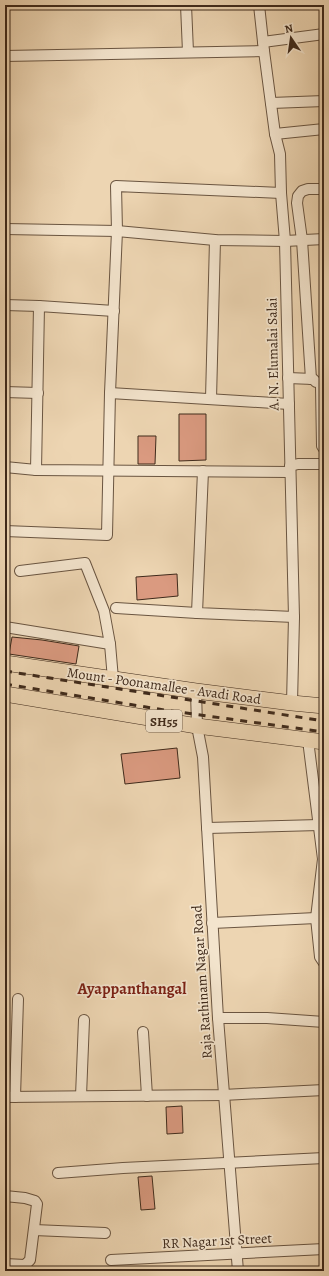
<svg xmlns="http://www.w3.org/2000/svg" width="329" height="1276" font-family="Alegreya,serif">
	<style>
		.building { fill: #da9a80; stroke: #3f2a1b }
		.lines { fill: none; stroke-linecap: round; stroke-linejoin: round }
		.street-casing { stroke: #6a5541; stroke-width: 12 }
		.primary-casing { stroke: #3f2a1b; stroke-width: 16 }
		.street { stroke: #f3e4cd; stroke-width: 10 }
		.primary { stroke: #edd5b2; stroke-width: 15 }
		.rail { stroke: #3f2a1b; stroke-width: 3; stroke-dasharray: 7 7; stroke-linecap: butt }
		.labels { text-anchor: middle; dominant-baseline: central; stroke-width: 3.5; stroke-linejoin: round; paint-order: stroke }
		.shield { fill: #f3e4cd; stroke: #756250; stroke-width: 1 }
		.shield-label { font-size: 13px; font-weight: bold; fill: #3f2a1b }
		.street-label { font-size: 14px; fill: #3f2a1b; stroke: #f3e4cd }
		.quarter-label { font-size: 16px; font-weight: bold; fill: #7a1f14; stroke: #f3e4cd }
	</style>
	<rect width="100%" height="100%" fill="#edd5b2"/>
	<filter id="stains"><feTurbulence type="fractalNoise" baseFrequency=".005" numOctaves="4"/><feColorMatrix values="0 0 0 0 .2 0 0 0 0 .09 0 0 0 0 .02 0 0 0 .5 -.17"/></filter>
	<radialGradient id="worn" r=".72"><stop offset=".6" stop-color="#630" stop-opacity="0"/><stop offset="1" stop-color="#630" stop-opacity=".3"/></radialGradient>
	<g class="building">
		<path d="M 179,414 L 206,414 L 206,460 L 179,461 Z"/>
		<path d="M 138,436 L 156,436 L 155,464 L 138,464 Z"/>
		<path d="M 177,574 L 178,596 L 137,600 L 136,577 Z"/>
		<path d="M 12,637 L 42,640 L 79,646 L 76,664 L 9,654 Z"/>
		<path d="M 177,748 L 180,778 L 125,784 L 121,754 Z"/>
		<path d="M 182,1106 L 183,1133 L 167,1134 L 166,1107 Z"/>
		<path d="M 152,1176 L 155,1209 L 141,1210 L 138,1177 Z"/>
	</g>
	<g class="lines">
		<g class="street-casing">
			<g id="street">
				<path d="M 186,5 L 188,52"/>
				<path d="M 259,5 L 264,51 L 275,134 L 280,154 L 281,193 L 285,241 L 294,617 L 292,703"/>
				<path d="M 263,42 L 324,34"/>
				<path d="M 5,56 L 264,51"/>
				<path d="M 271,103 L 324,101"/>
				<path d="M 275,134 L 324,129"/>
				<path d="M 5,229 L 117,231 L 215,240 L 285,241 L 324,239"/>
				<path d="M 5,305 L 39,306"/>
				<path d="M 288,378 L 313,379 L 316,382"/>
				<path d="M 311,379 L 302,240 L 297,203 L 298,196 L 302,191 L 308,189 L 324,189"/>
				<path d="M 321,387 L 322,446 L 324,449"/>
				<path d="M 5,392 L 38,393"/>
				<path d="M 110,393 L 289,404"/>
				<path d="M 211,399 L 215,240"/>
				<path d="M 290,466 L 298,464 L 324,464"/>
				<path d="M 5,467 L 36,470 L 290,472"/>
				<path d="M 36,470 L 39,306 L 114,311"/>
				<path d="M 203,471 L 197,613 L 294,617"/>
				<path d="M 5,531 L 107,535 L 110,393 L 117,231 L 116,186 L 281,193"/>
				<path d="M 116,608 L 197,613"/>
				<path d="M 5,627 L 110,644 L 104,611 L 85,563 L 20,571"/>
				<path d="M 110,644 L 113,679"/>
				<path d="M 196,691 L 197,726 L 203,757 L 218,1018 L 238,1271"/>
				<path d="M 308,740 L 323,859 L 316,918 L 320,957 L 324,963"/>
				<path d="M 207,828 L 319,825"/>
				<path d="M 212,923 L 316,918"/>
				<path d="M 218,1018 L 267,1018 L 324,1022"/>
				<path d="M 143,1032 L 147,1096"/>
				<path d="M 81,1096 L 84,1020"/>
				<path d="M 5,1097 L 223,1095 L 324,1090"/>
				<path d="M 15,1097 L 18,999"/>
				<path d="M 58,1173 L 123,1168 L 324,1158"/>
				<path d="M 5,1196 L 25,1198 L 35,1201 L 37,1204 L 30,1260 L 25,1265 L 5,1264"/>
				<path d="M 34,1230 L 105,1233"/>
				<path d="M 111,1260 L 324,1249"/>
			</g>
		</g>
		<g class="primary-casing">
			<g id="primary">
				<path d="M 5,663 L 196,691 L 292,703 L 324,706"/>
				<path d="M 5,694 L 197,726 L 324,742"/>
			</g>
		</g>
		<use href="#street" class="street"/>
		<use href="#primary" class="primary"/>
		<g class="rail">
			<path d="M 5,671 L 324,721"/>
			<path d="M 5,684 L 164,710 L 324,732"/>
		</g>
	</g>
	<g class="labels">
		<rect class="shield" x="146" y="710" width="36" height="22" rx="3"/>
		<g class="shield-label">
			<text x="164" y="721">SH55</text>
		</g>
		<g class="street-label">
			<text transform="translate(273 354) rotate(-91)">A. N. Elumalai Salai</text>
			<text transform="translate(164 686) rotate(8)">Mount - Poonamallee - Avadi Road</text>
			<text transform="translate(202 982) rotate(-94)">Raja Rathinam Nagar Road</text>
			<text transform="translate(217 1241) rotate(-3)">RR Nagar 1st Street</text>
		</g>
		<g class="quarter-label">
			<text x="132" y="989">Ayappanthangal</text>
		</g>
	</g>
	<rect width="329" height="1276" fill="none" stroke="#edd5b2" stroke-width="20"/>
	<rect x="6" y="6" width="317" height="1264" fill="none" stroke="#3f2a1b" stroke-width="2"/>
	<rect x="10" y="10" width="309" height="1256" fill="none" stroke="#3f2a1b"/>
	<g transform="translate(291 38) rotate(347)" stroke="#f3e4cd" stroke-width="3" paint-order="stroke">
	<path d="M0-3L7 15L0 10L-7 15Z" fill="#3f2a1b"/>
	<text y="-6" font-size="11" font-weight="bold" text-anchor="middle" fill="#3f2a1b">N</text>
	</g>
	<rect width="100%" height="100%" filter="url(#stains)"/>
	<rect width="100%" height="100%" fill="url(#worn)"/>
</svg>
